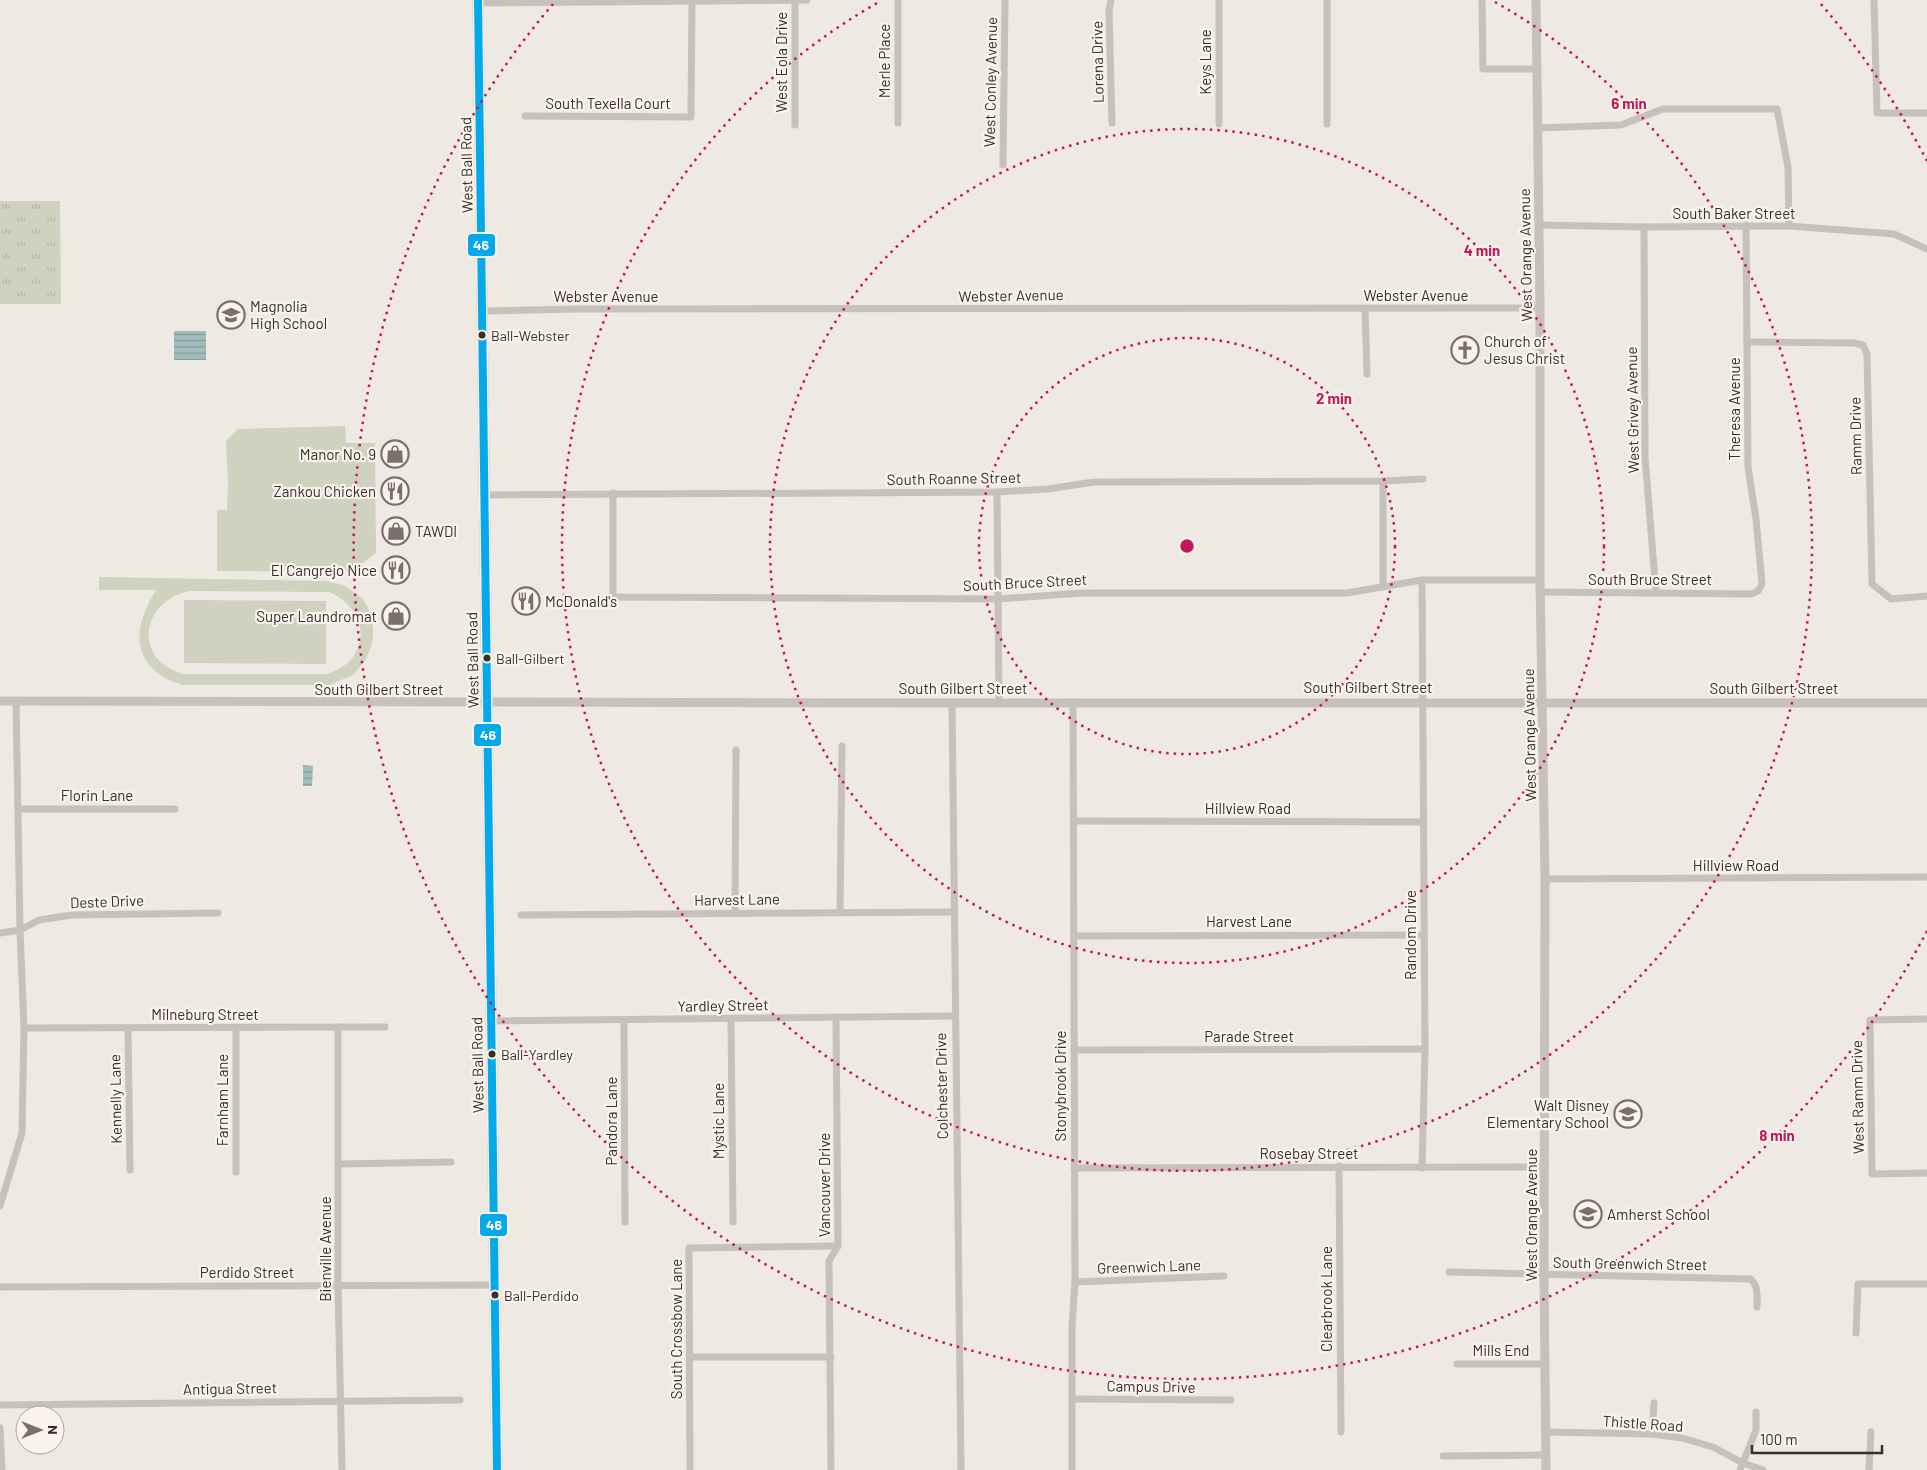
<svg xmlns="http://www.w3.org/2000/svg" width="1927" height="1470" font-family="Barlow,sans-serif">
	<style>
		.grass { fill: #ced2be; fill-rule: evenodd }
		.park { fill: url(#park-tufts) }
		.water { fill: url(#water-rules) }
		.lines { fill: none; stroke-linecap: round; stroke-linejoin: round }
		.minor { stroke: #c7c1bc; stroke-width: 7 }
		.tertiary { stroke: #c7c1bc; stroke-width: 9 }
		.primary { stroke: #aca6a1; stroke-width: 11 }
		.bus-1-casing { stroke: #f9f3ec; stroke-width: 11 }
		.bus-1 { stroke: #03a9e8; stroke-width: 8 }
		.ring { fill: none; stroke: #c2185b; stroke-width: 2.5; stroke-dasharray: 2.5 5 }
		.bus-dot { fill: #382f2a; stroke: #f9f3ec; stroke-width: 2 }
		.labels { text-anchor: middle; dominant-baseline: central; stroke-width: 4.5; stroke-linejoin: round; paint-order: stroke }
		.bus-label { font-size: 14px; fill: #382f2a; stroke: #f9f3ec; text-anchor: start }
		.street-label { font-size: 15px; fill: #382f2a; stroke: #f9f3ec }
		.poi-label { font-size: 15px; fill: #382f2a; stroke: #f9f3ec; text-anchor: start }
		.centre { fill: #c2185b; stroke: #f9f3ec; stroke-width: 2.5 }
		.ring-label { font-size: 15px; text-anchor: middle; font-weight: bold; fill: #c2185b; stroke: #f9f3ec; stroke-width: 4.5; stroke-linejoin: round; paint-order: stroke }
		.line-badge { stroke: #f9f3ec; stroke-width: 2 }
		.badge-label { font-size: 14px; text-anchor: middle; font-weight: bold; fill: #fff }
	</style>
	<defs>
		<pattern id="park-tufts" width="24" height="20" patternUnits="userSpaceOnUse" patternTransform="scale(1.25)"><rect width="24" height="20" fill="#ced2be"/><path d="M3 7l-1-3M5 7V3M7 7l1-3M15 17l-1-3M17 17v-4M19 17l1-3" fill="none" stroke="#b2b5a3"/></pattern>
		<pattern id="water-rules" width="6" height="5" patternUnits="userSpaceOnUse" patternTransform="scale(1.25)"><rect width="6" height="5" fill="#a1bdbd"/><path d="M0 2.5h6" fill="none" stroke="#849a9a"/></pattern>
	</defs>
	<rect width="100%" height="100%" fill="#eee9e3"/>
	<g class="grass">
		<path d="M 345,426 L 346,443 L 375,443 L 376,553 L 351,572 L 217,571 L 217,510 L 227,510 L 228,483 L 226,441 L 238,429 Z"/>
		<path d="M 99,577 L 326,581 L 343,585 L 361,597 L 368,607 L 373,626 L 373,640 L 366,660 L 353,675 L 329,685 L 183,685 C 178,683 170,681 165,678 C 128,655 137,621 156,590 L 99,590 ZM 189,591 L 329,592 C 355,603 371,630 353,657 C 347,666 336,670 327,674 L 183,674 C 133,660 140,602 189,591 Z"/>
		<path d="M 184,600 L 326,601 L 326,664 L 184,663 Z"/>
	</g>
	<path class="park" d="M 0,201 L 60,201 L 61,304 L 0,304 Z"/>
	<g class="water">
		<rect x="174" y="331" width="32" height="29"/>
		<path d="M 303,765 L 313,766 L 312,786 L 303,786 Z"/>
	</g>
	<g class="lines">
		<g class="minor">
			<path d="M 795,0 L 795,125"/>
			<path d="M 898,0 L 898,123"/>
			<path d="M 1111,0 L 1109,11 L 1112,123"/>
			<path d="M 1219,0 L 1219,124"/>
			<path d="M 1327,0 L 1327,124"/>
			<path d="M 1482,0 L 1483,69 L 1536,69"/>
			<path d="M 1874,0 L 1877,113 L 1927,113"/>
			<path d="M 478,3 L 807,0"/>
			<path d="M 525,116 L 691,117 L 692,0"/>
			<path d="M 1538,128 L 1621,125 L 1663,109 L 1777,109 L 1788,167 L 1789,226"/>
			<path d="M 1003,165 L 1005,0"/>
			<path d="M 1539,225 L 1644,227 L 1789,226 L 1894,234 L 1927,249"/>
			<path d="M 1644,227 L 1645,457 L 1656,592"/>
			<path d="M 1365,309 L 1367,374"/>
			<path d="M 483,311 L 578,309 L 1540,308"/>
			<path d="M 1747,342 L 1854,343 L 1863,345 L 1867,354 L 1872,584 L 1891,599 L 1927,596"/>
			<path d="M 1383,481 L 1383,587"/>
			<path d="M 997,492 L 999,702"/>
			<path d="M 613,493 L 613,597 L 998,599 L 1082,593 L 1347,593 L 1422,580 L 1540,580"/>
			<path d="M 485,495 L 997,492 L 1048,489 L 1094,482 L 1383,481 L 1423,479"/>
			<path d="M 1422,580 L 1425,1049 L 1422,1168"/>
			<path d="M 1541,592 L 1751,594 L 1758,591 L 1762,584 L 1756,519 L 1748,467 L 1746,225"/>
			<path d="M 952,702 L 961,1470"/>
			<path d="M 19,809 L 175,809"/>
			<path d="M 1074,821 L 1423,822"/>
			<path d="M 1545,879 L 1927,877"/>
			<path d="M 840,912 L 842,746"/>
			<path d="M 735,913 L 736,750"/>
			<path d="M 521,915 L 954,912"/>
			<path d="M 0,933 L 20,930 L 39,920 L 72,915 L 218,913"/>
			<path d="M 1074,936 L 1424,935"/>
			<path d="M 731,1019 L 733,1222"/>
			<path d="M 1927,1019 L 1870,1020 L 1872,1174 L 1927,1173"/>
			<path d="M 624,1020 L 625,1222"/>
			<path d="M 491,1021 L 954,1016"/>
			<path d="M 236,1027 L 236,1172"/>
			<path d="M 338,1027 L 338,1286 L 342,1470"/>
			<path d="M 24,1028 L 385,1027"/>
			<path d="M 128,1028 L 130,1170"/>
			<path d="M 1074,1050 L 1425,1049"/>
			<path d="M 338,1164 L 451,1162"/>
			<path d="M 1339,1166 L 1341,1432"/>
			<path d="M 1074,1168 L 1545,1167"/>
			<path d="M 0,1206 L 22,1133 L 24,1028 L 20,930 L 16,701"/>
			<path d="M 1449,1272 L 1750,1279 C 1759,1285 1757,1297 1757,1307"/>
			<path d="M 1075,1282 L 1224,1276"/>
			<path d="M 0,1287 L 495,1285"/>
			<path d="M 1856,1333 L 1858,1284 L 1927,1284"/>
			<path d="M 690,1357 L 831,1357"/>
			<path d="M 1457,1364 L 1544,1364"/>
			<path d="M 1072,1399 L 1231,1400"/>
			<path d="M 0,1405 L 460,1400"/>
			<path d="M 0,1428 L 2,1470"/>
			<path d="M 1545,1432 L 1652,1434 L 1682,1438 L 1713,1447 L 1743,1463 L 1763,1470"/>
			<path d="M 1652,1434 L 1654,1403"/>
			<path d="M 1443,1456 L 1545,1455"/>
			<path d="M 690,1470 L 689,1248 L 838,1246"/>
			<path d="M 831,1470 L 829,1261 L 838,1246 L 836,1017"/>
			<path d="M 1072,1470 L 1072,1327 L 1075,1282 L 1073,702"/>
			<path d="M 1740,1470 L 1756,1430 L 1756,1412"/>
			<path d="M 1869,1470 L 1871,1432"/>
		</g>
		<g class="tertiary">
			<path d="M 1536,0 L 1540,308 L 1540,580 L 1545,879 L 1544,1275 L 1546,1470"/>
			<path d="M 0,701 C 642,707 1285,700 1927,703"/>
		</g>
		<path class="primary" d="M 478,0 L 497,1470"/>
		<g class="bus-1-casing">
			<path id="bus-1" d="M 478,0 L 497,1470"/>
		</g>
		<use href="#bus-1" class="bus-1"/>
	</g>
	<g class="ring">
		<circle cx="1187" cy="546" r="208"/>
		<circle cx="1187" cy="546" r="417"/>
		<path d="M1495 2A625 625 0 1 1 879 2"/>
		<path d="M1927 931A834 834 0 1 1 553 4M1821 4A834 834 0 0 1 1927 161"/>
	</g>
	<defs>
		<g id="school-ring" transform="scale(1.4375)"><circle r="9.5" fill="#f9f3ec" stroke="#78706b" stroke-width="1.5"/><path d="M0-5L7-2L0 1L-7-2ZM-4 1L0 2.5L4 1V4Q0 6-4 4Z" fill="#78706b"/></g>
		<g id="church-ring" transform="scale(1.4375)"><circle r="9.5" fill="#f9f3ec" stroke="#78706b" stroke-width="1.5"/><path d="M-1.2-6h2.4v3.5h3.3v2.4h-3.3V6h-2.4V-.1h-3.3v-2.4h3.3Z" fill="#78706b"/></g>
		<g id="shop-ring" transform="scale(1.4375)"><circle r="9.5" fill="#f9f3ec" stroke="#78706b" stroke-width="1.5"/><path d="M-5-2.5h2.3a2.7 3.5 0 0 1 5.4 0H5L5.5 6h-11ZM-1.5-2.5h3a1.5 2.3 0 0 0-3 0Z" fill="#78706b"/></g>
		<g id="restaurant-ring" transform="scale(1.4375)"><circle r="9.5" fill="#f9f3ec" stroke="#78706b" stroke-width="1.5"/><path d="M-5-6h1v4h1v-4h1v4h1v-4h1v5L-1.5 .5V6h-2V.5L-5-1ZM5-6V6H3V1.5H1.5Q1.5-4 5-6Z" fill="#78706b"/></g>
	</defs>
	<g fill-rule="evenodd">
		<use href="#school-ring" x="231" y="315"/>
		<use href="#church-ring" x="1465" y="350"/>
		<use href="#shop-ring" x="395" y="454"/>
		<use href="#restaurant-ring" x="395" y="491"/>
		<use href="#shop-ring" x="396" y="531"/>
		<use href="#restaurant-ring" x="396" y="570"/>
		<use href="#restaurant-ring" x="526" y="601"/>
		<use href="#shop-ring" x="396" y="616"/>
		<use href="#school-ring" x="1628" y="1114"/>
		<use href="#school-ring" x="1588" y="1214"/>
	</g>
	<g class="bus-dot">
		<circle cx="482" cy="335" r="4.5"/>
		<circle cx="487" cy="658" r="4.5"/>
		<circle cx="492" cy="1054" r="4.5"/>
		<circle cx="495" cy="1295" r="4.5"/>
	</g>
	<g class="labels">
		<g class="bus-label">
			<text x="491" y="335">Ball-Webster</text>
			<text x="496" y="658">Ball-Gilbert</text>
			<text x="501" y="1054">Ball-Yardley</text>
			<text x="504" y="1295">Ball-Perdido</text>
		</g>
		<g class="street-label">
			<text transform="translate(884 61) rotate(-90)">Merle Place</text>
			<text transform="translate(781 62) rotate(-90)">West Eola Drive</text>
			<text transform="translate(1097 62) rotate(-91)">Lorena Drive</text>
			<text transform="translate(1205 62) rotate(-90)">Keys Lane</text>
			<text transform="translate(990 82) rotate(-89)">West Conley Avenue</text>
			<text x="608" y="103">South Texella Court</text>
			<text transform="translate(466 165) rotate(-91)">West Ball Road</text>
			<text x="1734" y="213">South Baker Street</text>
			<text transform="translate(1525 255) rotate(-91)">West Orange Avenue</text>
			<text transform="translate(1011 295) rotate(-1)">Webster Avenue</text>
			<text x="1416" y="295">Webster Avenue</text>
			<text x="606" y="296">Webster Avenue</text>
			<text transform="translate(1734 409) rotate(-90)">Theresa Avenue</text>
			<text transform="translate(1632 410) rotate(-91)">West Grivey Avenue</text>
			<text transform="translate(1855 436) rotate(-91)">Ramm Drive</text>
			<text transform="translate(954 478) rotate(-1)">South Roanne Street</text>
			<text x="1650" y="579">South Bruce Street</text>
			<text transform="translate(1025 582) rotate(-3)">South Bruce Street</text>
			<text transform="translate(472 660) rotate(-91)">West Ball Road</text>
			<text x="1368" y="687">South Gilbert Street</text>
			<text x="963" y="688">South Gilbert Street</text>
			<text x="1774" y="688">South Gilbert Street</text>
			<text x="379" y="689">South Gilbert Street</text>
			<text transform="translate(1529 735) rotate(-91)">West Orange Avenue</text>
			<text x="97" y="795">Florin Lane</text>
			<text x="1248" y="808">Hillview Road</text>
			<text x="1736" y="865">Hillview Road</text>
			<text transform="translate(737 899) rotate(-1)">Harvest Lane</text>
			<text transform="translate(107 901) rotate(-2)">Deste Drive</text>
			<text x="1249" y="921">Harvest Lane</text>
			<text transform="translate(1410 935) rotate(-90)">Random Drive</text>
			<text transform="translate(723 1005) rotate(-1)">Yardley Street</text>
			<text x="205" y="1014">Milneburg Street</text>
			<text x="1249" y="1036">Parade Street</text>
			<text transform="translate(477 1065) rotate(-91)">West Ball Road</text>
			<text transform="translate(941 1086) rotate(-91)">Colchester Drive</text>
			<text transform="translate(1060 1086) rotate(-90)">Stonybrook Drive</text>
			<text transform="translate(1857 1097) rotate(-91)">West Ramm Drive</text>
			<text transform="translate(115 1099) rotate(-91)">Kennelly Lane</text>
			<text transform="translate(222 1100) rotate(-90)">Farnham Lane</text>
			<text transform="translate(611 1121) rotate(-90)">Pandora Lane</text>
			<text transform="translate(718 1121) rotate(-90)">Mystic Lane</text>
			<text x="1309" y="1153">Rosebay Street</text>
			<text transform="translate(824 1185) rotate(-90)">Vancouver Drive</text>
			<text transform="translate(1531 1215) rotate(-90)">West Orange Avenue</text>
			<text transform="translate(325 1249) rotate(-90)">Bienville Avenue</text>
			<text transform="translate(1630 1263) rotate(1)">South Greenwich Street</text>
			<text transform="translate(1149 1266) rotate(-2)">Greenwich Lane</text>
			<text x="247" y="1272">Perdido Street</text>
			<text transform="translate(1326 1299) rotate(-90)">Clearbrook Lane</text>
			<text transform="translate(676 1329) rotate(-90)">South Crossbow Lane</text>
			<text x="1501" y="1350">Mills End</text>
			<text transform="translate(1151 1386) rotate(1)">Campus Drive</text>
			<text transform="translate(230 1388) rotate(-1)">Antigua Street</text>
			<text transform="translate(1643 1423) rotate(4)">Thistle Road</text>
		</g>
		<g class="poi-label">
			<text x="250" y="306">Magnolia<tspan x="250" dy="17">High School</tspan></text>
			<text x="1484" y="341">Church of<tspan x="1484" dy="17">Jesus Christ</tspan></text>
			<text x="376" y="454" text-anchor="end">Manor No. 9</text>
			<text x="376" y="491" text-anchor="end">Zankou Chicken</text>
			<text x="415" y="531">TAWDI</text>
			<text x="377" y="570" text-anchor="end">El Cangrejo Nice</text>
			<text x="545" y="601">McDonald's</text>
			<text x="377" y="616" text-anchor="end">Super Laundromat</text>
			<text x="1609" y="1105" text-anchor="end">Walt Disney<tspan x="1609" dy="17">Elementary School</tspan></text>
			<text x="1607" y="1214">Amherst School</text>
		</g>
	</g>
	<circle cx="1187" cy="546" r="8" class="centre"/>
	<g class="ring-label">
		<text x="1629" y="109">6 min</text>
		<text x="1482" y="256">4 min</text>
		<text x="1334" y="404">2 min</text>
		<text x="1777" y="1141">8 min</text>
	</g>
	<g class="line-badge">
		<rect x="467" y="233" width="29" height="24" rx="5" fill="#03a9e8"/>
		<rect x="473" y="723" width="29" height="24" rx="5" fill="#03a9e8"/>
		<rect x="479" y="1213" width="29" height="24" rx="5" fill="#03a9e8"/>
	</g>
	<g class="badge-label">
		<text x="481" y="250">46</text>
		<text x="488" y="740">46</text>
		<text x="494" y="1230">46</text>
	</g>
	<g transform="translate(40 1430) rotate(90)"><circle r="24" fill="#f9f3ec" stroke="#aca59e"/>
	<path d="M0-4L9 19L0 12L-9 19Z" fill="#78706b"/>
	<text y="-8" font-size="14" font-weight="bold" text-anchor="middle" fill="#382f2a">N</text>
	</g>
	<path d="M1752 1445v8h130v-8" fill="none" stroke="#382f2a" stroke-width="2.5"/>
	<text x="1760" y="1445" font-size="15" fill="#382f2a" stroke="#f9f3ec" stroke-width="4" paint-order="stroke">100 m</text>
</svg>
